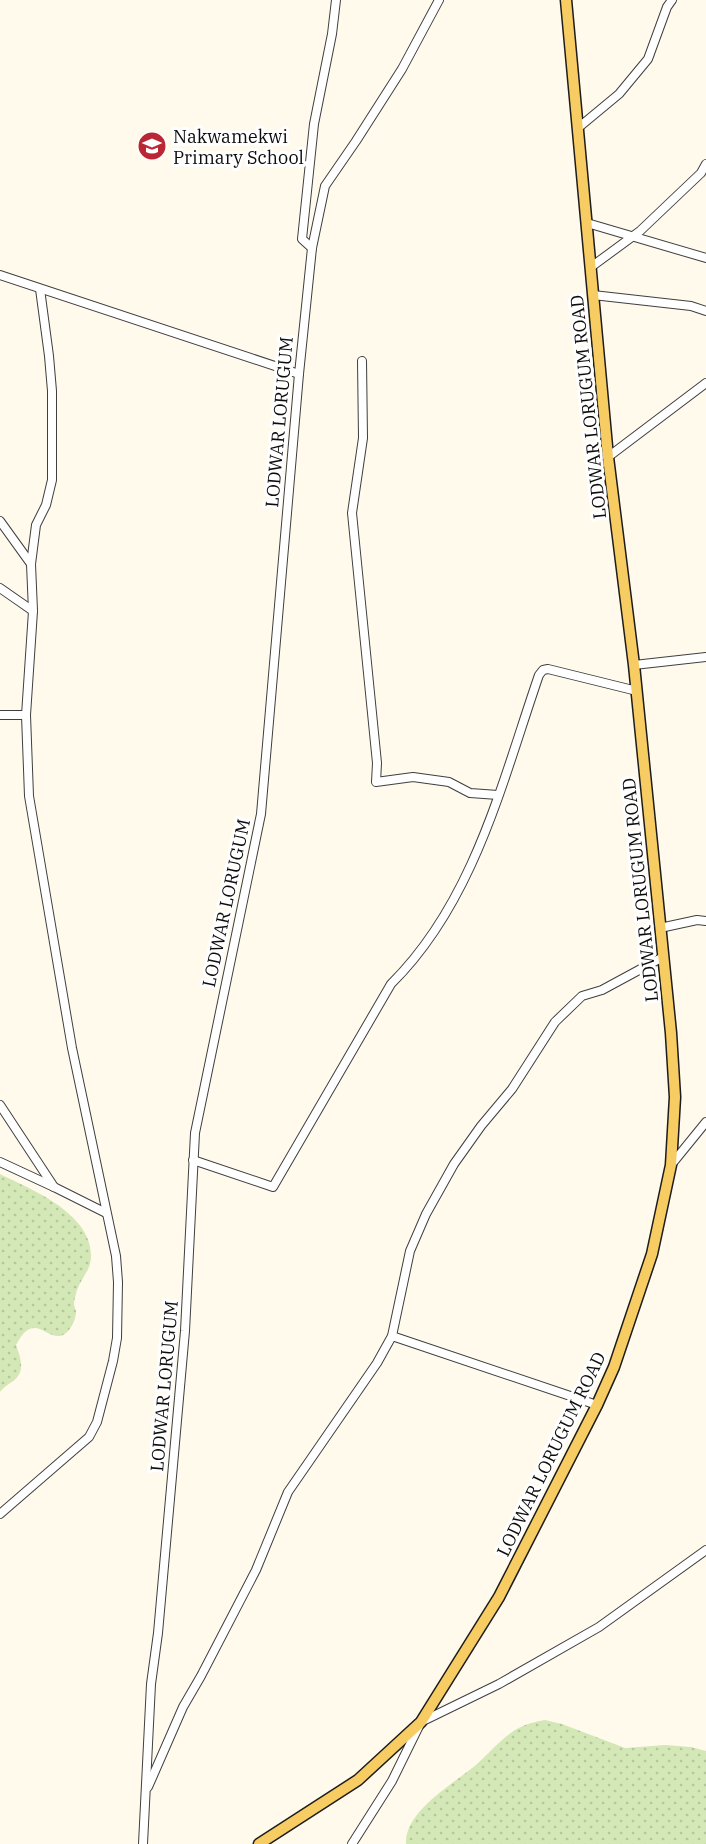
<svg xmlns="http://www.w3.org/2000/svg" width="706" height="1844" font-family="'IBM Plex Serif',serif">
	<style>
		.grass { fill: url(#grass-dots) }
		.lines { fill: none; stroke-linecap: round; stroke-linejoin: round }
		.minor-casing { stroke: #3f3f3f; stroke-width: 10 }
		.major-casing { stroke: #1d1d1d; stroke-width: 13 }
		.minor { stroke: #fff; stroke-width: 8 }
		.major { stroke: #f7cc63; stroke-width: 10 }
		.labels { text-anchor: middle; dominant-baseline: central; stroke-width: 6; stroke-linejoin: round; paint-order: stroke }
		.poi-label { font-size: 18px; fill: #0c0c0c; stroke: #fff; text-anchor: start }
		.street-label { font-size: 18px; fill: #0c0c0c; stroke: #fff }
	</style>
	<defs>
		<pattern id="grass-dots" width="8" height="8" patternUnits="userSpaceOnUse" patternTransform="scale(1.5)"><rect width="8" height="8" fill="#d3e8b6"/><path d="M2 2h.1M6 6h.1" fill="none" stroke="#b4c69b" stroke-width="1.8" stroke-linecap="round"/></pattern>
	</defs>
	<rect width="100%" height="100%" fill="#fffaec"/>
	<g class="grass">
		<path d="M 0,1174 C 31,1189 93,1214 91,1257 C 91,1270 81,1278 77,1290 C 76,1294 74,1300 74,1304 C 74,1307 76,1309 76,1312 C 76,1319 71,1329 66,1333 C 48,1347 36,1307 16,1345 C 21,1359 26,1372 12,1382 C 7,1385 4,1387 0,1392 Z"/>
		<path d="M 545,1720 L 562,1724 L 625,1748 L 665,1745 L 691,1747 L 706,1751 L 706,1844 L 406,1844 C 404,1811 455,1783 477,1764 C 489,1753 501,1739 515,1730 C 525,1724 534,1722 545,1720 Z"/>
	</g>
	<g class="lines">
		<g class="minor-casing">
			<g id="minor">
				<path d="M 578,128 L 619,94 L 648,59 L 667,7 L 672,0"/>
				<path d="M 587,223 L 706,258"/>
				<path d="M 312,248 L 302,239 L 314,124 L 332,34 L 336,0"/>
				<path d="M 591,267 L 640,231 L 701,173 L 706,164"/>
				<path d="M 0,275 L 299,374"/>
				<path d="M 593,295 L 691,306 L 706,311"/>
				<path d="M 362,361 L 363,438 L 352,513 L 377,763 L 376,782 L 413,777 L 449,782 L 470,793 L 498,795"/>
				<path d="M 608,457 L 706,383"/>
				<path d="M 0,521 L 31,564"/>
				<path d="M 0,588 L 33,611"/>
				<path d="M 634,665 L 706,657"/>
				<path d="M 0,715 L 26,715"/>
				<path d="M 660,928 L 697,920 L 706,921"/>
				<path d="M 0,1105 L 54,1187 L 106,1213"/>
				<path d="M 193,1160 L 273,1187 L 391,984 C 474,902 502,782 539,675 L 543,670 L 548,669 L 637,691"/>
				<path d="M 0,1162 L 54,1187"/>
				<path d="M 671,1165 L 706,1122"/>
				<path d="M 392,1336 L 597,1405"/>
				<path d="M 0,1514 L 89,1437 L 97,1422 L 113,1361 L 117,1338 L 118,1282 L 116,1256 L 72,1048 L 29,796 L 26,715 L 33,611 L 31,564 L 36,525 L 46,505 L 52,480 L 52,391 L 49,356 L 40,289"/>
				<path d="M 148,1787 L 183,1707 L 201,1676 L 256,1570 L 288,1492 L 377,1363 L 392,1336 L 410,1251 L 426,1214 L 454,1164 L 481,1126 L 512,1089 L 555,1022 L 582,996 L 602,990 L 663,957"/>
				<path d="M 143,1844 L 151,1684 L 158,1633 L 185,1331 L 195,1133 L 261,814 L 299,374 L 312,248 L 325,186 L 356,141 L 402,69 L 439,0"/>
				<path d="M 352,1844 L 392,1781 L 421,1722 L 499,1684 L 599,1627 L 706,1550"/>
			</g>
		</g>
		<g class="major-casing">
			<path id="major" d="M 259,1844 L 358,1780 L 421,1722 L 499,1597 L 597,1405 L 614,1367 L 652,1254 L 671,1165 L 675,1097 L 671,1033 L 634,665 L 608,457 L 566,0"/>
		</g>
		<use href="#minor" class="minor"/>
		<use href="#major" class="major"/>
	</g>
	<defs>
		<g id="school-disc" transform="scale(1.5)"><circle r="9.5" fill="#bb2635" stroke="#fff"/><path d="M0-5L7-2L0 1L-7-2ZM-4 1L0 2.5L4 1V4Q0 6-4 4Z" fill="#fff"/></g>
	</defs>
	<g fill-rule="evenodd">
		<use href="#school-disc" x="152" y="146"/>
	</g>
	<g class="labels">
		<g class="poi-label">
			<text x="173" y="136">Nakwamekwi<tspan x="173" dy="21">Primary School</tspan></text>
		</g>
		<g class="street-label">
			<text transform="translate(588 407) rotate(-96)">LODWAR LORUGUM ROAD</text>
			<text transform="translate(279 422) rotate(-85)">LODWAR LORUGUM</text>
			<text transform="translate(640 890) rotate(-96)">LODWAR LORUGUM ROAD</text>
			<text transform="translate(226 903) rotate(-78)">LODWAR LORUGUM</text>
			<text transform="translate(164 1386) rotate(-85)">LODWAR LORUGUM</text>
			<text transform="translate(551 1454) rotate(-64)">LODWAR LORUGUM ROAD</text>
		</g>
	</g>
</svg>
